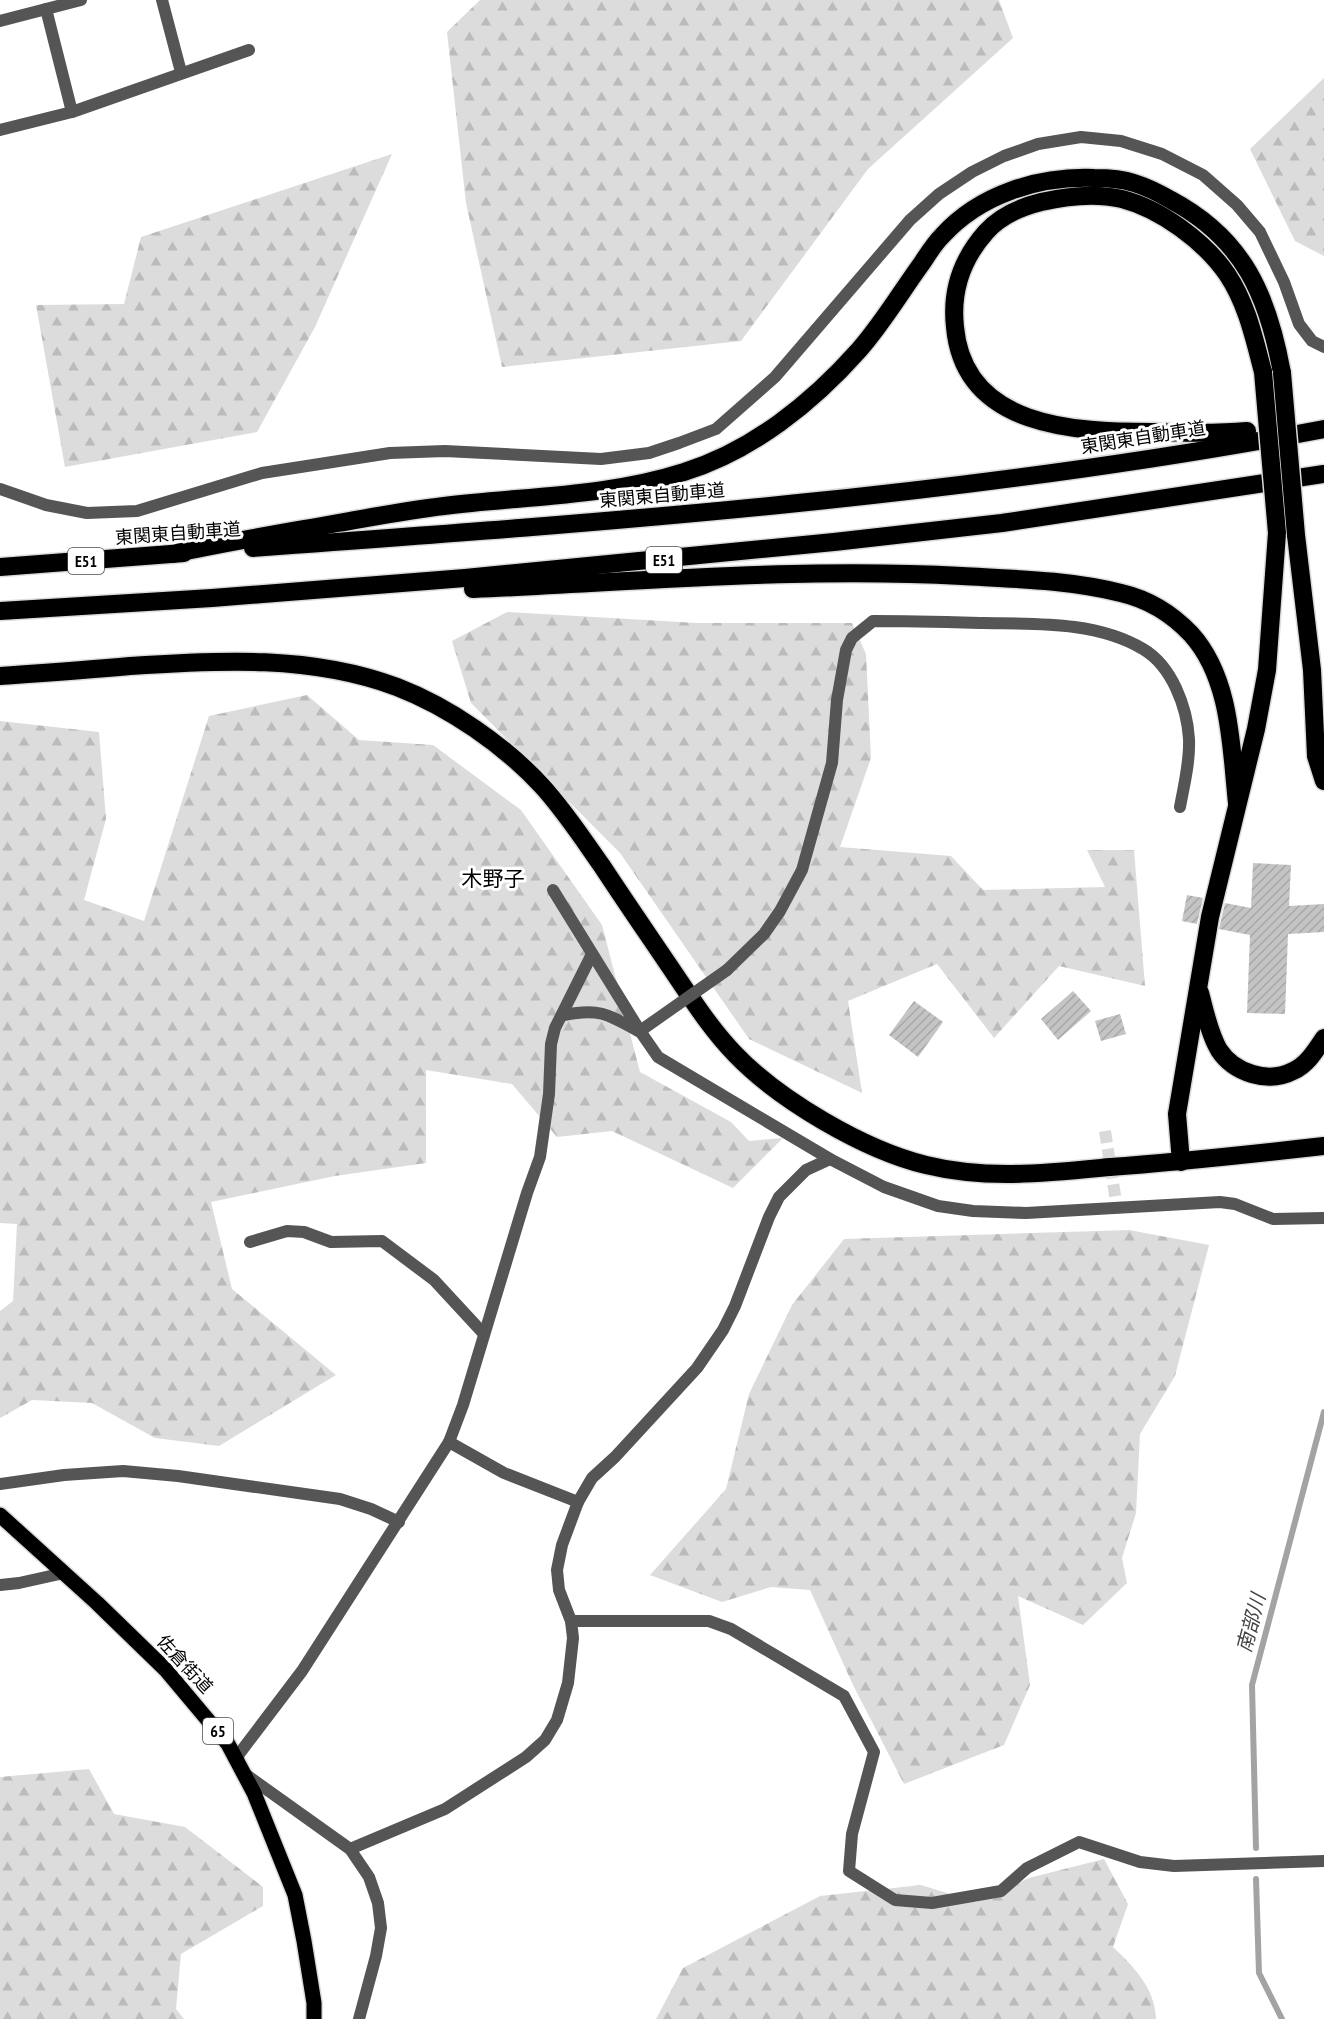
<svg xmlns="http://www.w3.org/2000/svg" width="1324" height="2019" font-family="'PT Sans Narrow','Noto Sans JP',sans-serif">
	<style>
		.forest { fill: url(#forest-firs) }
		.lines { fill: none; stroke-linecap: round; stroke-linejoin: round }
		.stream { stroke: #a3a3a3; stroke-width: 6 }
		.building { fill: url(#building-hatch) }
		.street-tunnel { stroke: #d9d9d9; stroke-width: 12; stroke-dasharray: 12 6; stroke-linecap: butt }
		.primary-casing { stroke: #dbdbdb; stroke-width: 18 }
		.highway-casing { stroke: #dbdbdb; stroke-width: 21 }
		.street { stroke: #555; stroke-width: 12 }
		.primary { stroke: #000; stroke-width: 15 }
		.highway { stroke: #000; stroke-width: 18 }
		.highway-bridge-casing { stroke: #dbdbdb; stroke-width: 21; stroke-linecap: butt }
		.street-bridge { stroke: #555; stroke-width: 12 }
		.highway-bridge { stroke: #000; stroke-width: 18 }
		.labels { text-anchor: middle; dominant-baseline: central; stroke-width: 6; stroke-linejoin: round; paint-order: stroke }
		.shield { fill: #fff; stroke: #4c4c4c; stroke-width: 1.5 }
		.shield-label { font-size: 16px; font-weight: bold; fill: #000 }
		.street-label { font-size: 18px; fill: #000; stroke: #fff }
		.water-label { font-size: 20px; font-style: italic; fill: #444; stroke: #fff }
		.quarter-label { font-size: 21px; fill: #000; stroke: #fff }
	</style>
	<defs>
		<pattern id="forest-firs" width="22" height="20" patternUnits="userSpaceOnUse" patternTransform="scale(1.5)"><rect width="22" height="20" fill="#dcdcdc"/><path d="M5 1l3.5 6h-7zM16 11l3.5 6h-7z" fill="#bbb"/></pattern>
		<pattern id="building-hatch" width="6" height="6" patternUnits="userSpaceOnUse" patternTransform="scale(1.5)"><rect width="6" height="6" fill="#c4c4c4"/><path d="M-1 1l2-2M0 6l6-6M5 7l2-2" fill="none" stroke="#a7a7a7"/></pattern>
	</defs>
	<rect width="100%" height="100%" fill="#fff"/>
	<g class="forest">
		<path d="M 480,0 L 999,0 L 1013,38 L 868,169 L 741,341 L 502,367 L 466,203 L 447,32 Z"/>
		<path d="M 1324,78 L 1324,256 L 1295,241 L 1250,149 Z"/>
		<path d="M 392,154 L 315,327 L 257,432 L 65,467 L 36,305 L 124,304 L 141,237 Z"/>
		<path d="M 507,612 L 697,623 L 852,623 L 866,654 L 871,758 L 840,847 L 951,856 L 983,890 L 1105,887 L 1087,850 L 1134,850 L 1145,986 L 1059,966 L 994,1038 L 937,964 L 848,1001 L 862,1093 L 749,1039 L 620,853 L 471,703 L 452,641 Z"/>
		<path d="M 307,695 L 359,740 L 433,745 L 521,810 L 602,925 L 640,1072 L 731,1122 L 749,1141 L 783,1138 L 733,1188 L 612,1131 L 557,1137 L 512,1084 L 426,1070 L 426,1163 L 335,1176 L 211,1202 L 232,1289 L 336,1375 L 219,1446 L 155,1438 L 92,1403 L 32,1400 L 0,1418 L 0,1311 L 13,1301 L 17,1224 L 0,1223 L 0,721 L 99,732 L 106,819 L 84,900 L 144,921 L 209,716 Z"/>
		<path d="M 1129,1230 L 1209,1245 L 1175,1376 L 1140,1434 L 1136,1513 L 1122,1558 L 1127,1583 L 1083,1625 L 1018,1596 L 1030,1685 L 1004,1745 L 904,1784 L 853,1685 L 810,1590 L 771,1587 L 722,1602 L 650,1575 L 726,1489 L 749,1394 L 792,1305 L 844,1239 Z"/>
		<path d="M 89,1769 L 114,1814 L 185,1827 L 263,1887 L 263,1906 L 181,1954 L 176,2009 L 184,2019 L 0,2019 L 0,1777 Z"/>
		<path d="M 1104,1859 L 1128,1904 L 1113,1947 C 1134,1967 1155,1988 1156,2019 L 656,2019 L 683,1968 L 820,1896 L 921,1885 L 976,1902 L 1029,1878 Z"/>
	</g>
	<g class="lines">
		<g class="stream">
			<path d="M 1256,1848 L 1252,1685 L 1324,1412"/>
			<path d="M 1256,1879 L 1259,1973 L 1282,2019"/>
		</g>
	</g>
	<g class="building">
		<path d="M 1253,863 L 1291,865 L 1289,906 L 1324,904 L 1324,932 L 1288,934 L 1285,1014 L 1247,1013 L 1250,935 L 1219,929 L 1225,903 L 1251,908 Z"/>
		<path d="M 1187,895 L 1203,898 L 1197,924 L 1182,921 Z"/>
		<path d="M 1073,991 L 1091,1011 L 1058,1040 L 1041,1019 Z"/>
		<path d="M 914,1001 L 943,1022 L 918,1057 L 889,1035 Z"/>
		<path d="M 1120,1014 L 1126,1034 L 1101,1041 L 1095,1021 Z"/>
	</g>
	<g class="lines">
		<path class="street-tunnel" d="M 1105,1131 L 1117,1208"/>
		<g class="primary-casing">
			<path id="primary" d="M 0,1515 L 97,1603 L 165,1669 L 228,1744 L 254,1793 L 295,1895 L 304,1941 L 314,2003 L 314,2019"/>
		</g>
		<g class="highway-casing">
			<g id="highway">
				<path d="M 1247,431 C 1216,434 1184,433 1152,432 C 1076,432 964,428 955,327 C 951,291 962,259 986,232 C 1000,216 1021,207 1041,202 C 1067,196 1096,193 1122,199 C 1161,209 1205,242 1227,274 C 1247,304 1254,338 1263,372"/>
				<path d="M 1296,535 L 1312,670 L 1316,756 L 1324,781"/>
				<path d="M 253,548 C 611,522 970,496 1324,429"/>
				<path d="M 172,554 C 227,542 282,533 338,523 C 373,517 409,510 444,506 C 524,496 606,497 684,472 C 752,451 812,403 859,350 C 882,324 901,292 922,263 C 928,254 934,244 942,236 C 980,194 1039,176 1094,178 C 1107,178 1122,179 1134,183 C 1147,187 1159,193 1171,200 C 1244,239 1268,296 1282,373"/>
				<path d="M 0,567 L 184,553"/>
				<path d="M 473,589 C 636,582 799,567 962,576 C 1015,579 1069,580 1121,593 C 1147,599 1172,614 1191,634 C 1231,678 1231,747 1237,803"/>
				<path d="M 0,611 L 212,598 L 465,578 L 834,542 L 1002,523 L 1324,474"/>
				<path d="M 0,676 C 43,673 87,670 130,666 C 219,660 312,655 397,687 C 449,707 504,745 542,786 C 564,810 583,839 602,866 C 623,898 645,930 666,961 C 688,993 708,1026 735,1054 C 779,1100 864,1150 926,1165 C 987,1180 1048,1173 1110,1167 C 1181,1162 1253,1154 1324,1146"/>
				<path d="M 1200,993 C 1205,1011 1209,1033 1219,1050 C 1234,1073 1268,1084 1293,1071 C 1307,1065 1316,1050 1324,1038"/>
				<path d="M 1181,1162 L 1177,1114 L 1210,917 L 1256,729 L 1267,670 L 1277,533"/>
			</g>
		</g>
		<g class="street">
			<path d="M 162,0 L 181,72"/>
			<path d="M 46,9 L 72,112"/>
			<path d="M 0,21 L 81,0"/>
			<path d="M 0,130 L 72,112 L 249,50"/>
			<path d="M 0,489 L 46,505 L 87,513 L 137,511 L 262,473 L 390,453 L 445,451 L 601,459 L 649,453 L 679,443 L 716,429 L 775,377 L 910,220 L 939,194 L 972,172 L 1004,156 L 1038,144 L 1081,137 L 1121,141 L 1162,154 L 1203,175 L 1237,205 L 1260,232 L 1284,282 L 1299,324 L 1312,341 L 1324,347"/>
			<path d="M 553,890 L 640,1031 L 658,1057 L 830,1159 L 884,1187 L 938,1206 L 973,1211 L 1026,1213 L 1220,1202 L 1235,1204 L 1273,1219 L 1324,1218"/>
			<path d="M 727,970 L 764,934 L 780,911 L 802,870 L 832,763 L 837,700 L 846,650 L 852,638 L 873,621 C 910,621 946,622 983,623 C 1035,624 1096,621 1143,649 C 1172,666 1187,707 1189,739 C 1190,762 1184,785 1180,807"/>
			<path d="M 564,1015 C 599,1008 608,1014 638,1031"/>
			<path d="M 250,1242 L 287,1231 L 304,1232 L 331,1242 L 382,1241 L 434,1280 L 483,1333"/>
			<path d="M 449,1442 L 504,1473 L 578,1502"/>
			<path d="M 0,1484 L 64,1475 L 123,1471 L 178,1476 L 340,1499 L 371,1509 L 399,1522"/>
			<path d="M 0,1585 L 19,1583 L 64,1573"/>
			<path d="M 571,1621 L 709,1621 L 731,1629 L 844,1696 L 874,1752 L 852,1834 L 849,1871 L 895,1900 L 932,1903 L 1001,1891 L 1027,1868 L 1079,1842 L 1140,1862 L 1174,1866 L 1324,1861"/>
			<path d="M 236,1758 L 302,1671 L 449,1442 L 463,1405 L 527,1193 L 540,1157 L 549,1094 L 551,1044 L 555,1028 L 592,954"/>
			<path d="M 245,1774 L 350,1849 L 369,1877 L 378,1903 L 381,1928 L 376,1956 L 359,2019"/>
			<path d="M 350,1849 L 445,1809 L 526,1757 L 545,1740 L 557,1720 L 568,1683 L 573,1638 L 571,1621 L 559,1590 L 557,1570 L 562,1545 L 578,1502 L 592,1478 L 615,1457 L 697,1368 L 723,1330 L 735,1306 L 769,1217 L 779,1197 L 806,1170 L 830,1159"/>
		</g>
		<use href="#primary" class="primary"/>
		<use href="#highway" class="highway"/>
		<g class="highway-bridge-casing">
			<g id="highway-bridge">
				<path d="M 1263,372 L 1277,533"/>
				<path d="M 1282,373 L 1296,535"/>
			</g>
		</g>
		<path class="street-bridge" d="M 640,1031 L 727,970"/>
		<use href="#highway-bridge" class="highway-bridge"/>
	</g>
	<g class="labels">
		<g class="shield">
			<rect x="646" y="547" width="36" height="26" rx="4.5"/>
			<rect x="68" y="548" width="36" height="26" rx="4.5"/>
			<rect x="203" y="1718" width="30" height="26" rx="4.5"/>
		</g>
		<g class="shield-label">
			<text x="664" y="560">E51</text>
			<text x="86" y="561">E51</text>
			<text x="218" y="1731">65</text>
		</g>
		<g class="street-label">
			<text transform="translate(1143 437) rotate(-9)">東関東自動車道</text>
			<text transform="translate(662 495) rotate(-5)">東関東自動車道</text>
			<text transform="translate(178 533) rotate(-4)">東関東自動車道</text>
			<text transform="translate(185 1664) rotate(47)">佐倉街道</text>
		</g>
		<g class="water-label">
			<text transform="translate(1251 1623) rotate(-75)">南部川</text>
		</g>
		<g class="quarter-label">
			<text x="493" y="878">木野子</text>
		</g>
	</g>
</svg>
